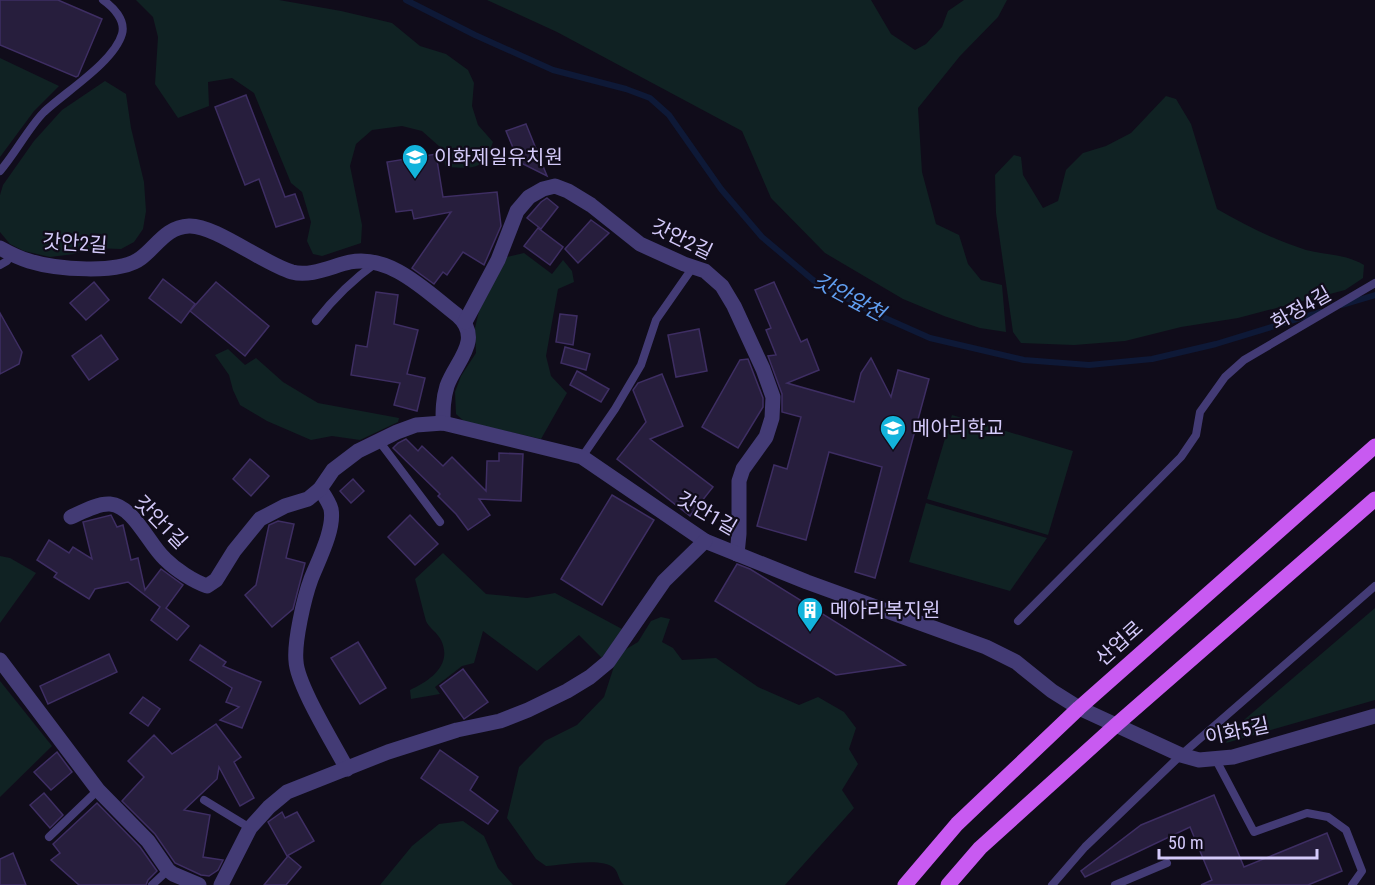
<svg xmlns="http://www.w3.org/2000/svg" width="1375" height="885" font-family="'Roboto Condensed','Noto Sans KR',sans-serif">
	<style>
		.green { fill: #102223 }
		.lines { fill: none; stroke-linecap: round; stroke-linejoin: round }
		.stream { stroke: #0e1937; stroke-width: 6 }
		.building { fill: #271e3d; stroke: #3e2e63; stroke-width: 1.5 }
		.lane { stroke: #433b75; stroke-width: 8 }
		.street { stroke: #433b75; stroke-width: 15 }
		.primary { stroke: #c85af1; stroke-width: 15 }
		.labels { text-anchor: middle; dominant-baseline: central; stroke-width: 4.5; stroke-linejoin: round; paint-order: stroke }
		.poi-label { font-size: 20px; fill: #d4cafa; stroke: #100c1a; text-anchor: start }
		.street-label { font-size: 20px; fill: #d4cafa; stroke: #100c1a }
		.water-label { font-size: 21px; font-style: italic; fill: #619ff1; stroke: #100c1a }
	</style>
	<rect width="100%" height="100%" fill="#100c1a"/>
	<g class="green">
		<path d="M 136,0 L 279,0 L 341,11 L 392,23 L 420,46 L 446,54 L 468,70 L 474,83 L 472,106 L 478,125 L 493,142 C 482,172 474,168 446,167 L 440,147 L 422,131 L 402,126 L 372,130 L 356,144 L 350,166 L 362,225 L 361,243 L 322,256 L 313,254 L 307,241 L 311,222 L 302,192 L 291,183 L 254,93 L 232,78 L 208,82 L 209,106 L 178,118 L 155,84 L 158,37 L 153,17 Z"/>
		<path d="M 487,0 L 871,0 L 891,34 L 915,50 L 926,44 L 942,27 L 948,11 L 964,0 L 1007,0 L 998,17 L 960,56 L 918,108 L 922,172 L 936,224 L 959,235 L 968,264 L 981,280 L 1002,285 L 1006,332 L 980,328 L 944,316 L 903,299 L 825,253 L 771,198 L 742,131 L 557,32 Z"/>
		<path d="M 0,58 L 59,86 L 34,111 L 0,157 Z"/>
		<path d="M 105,81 L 126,94 L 131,128 L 144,182 L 146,211 L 143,229 L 134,242 L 121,249 L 92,248 L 74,254 L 50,257 L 24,251 L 10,244 L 0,232 L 0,195 L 3,185 L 34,141 L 62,110 Z"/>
		<path d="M 1166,96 L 1176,99 L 1191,124 L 1217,209 C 1245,225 1274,240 1306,250 C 1325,255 1346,254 1364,265 L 1363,278 L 1345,290 L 1238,318 L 1181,327 L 1125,341 L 1074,345 L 1021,343 L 1013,332 L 996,213 L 995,175 L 1014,155 L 1021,157 L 1023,175 L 1043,208 L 1058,201 L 1066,170 L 1083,153 L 1106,146 L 1131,133 Z"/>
		<path d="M 524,253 L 552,274 L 563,260 L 572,271 L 574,282 L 558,289 L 546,356 L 551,376 L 567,393 L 541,439 L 465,422 L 456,414 L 455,392 L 461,376 L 476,353 L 475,328 L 479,311 L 507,257 Z"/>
		<path d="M 228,349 L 245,365 L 256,358 L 283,382 L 318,403 L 399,418 L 398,422 L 360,440 L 332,436 L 311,440 L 267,421 L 240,405 L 233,390 L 229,375 L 215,355 Z"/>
		<path d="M 952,415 L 1073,451 L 1048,535 L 927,499 Z"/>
		<path d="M 926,503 L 1047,538 L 1010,591 L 909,562 Z"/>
		<path d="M 443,553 L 486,594 L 527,598 L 555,593 L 622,629 L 602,658 L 579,635 L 537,671 L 483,631 L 474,663 L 462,666 L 435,687 L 440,694 L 411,699 L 410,690 C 430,681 453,665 441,640 C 437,632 429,628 426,621 C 422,607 419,593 415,579 Z"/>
		<path d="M 0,556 L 10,558 L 36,573 L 0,623 Z"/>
		<path d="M 1375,608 L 1375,700 L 1226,743 L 1231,731 Z"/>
		<path d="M 661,617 L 670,619 L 662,642 L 673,648 L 682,660 L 716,658 L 758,687 L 799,705 L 818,697 L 844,712 L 856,728 L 849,749 L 858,764 L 842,790 L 854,808 L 785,885 L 624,885 C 618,880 619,873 614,868 C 602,857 563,865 546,866 L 536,859 L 507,818 L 519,767 L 545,741 L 577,725 L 604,697 L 618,654 L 638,642 L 651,621 Z"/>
		<path d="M 0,681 L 52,746 L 0,797 Z"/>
		<path d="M 463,821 L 484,836 L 498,868 L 513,885 L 380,885 L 412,846 L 439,824 Z"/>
	</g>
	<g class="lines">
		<g class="stream">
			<path d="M 406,0 L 475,35 L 553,70 L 626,89 L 650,98 L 669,115 L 721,189 L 762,237 L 813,280 L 876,314 L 930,338 L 1024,360 L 1089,365 L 1152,359 L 1216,344 L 1320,312"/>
			<path d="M 1342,305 L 1375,295"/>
		</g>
	</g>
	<g class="building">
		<path d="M 0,0 L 58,0 L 102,19 L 78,76 L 76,77 L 0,45 Z"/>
		<path d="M 246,95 L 285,197 L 295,194 L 304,218 L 276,227 L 259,179 L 245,185 L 215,107 Z"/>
		<path d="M 526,124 L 547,176 L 519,162 L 506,131 Z"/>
		<path d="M 436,154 L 443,197 L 497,192 L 501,226 L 484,265 L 463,252 L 447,275 L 443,272 L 434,284 L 412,268 L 451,212 L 414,219 L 412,210 L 396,212 L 387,162 Z"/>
		<path d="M 547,198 L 558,207 L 541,229 L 527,218 L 541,202 Z"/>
		<path d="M 591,220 L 609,233 L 578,263 L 565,249 Z"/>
		<path d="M 538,228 L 563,247 L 550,265 L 524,246 Z"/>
		<path d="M 163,279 L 195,304 L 181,323 L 149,298 Z"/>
		<path d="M 94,282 L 109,300 L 86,320 L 70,303 Z"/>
		<path d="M 216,282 L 269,326 L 245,356 L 190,311 Z"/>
		<path d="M 774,282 L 801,342 L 807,339 L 819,370 L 787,383 L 854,402 L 861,373 L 871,358 L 891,397 L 898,370 L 929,379 L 875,578 L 855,572 L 882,467 L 829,452 L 806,540 L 757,526 L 774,465 L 787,469 L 801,417 L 782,412 L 782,394 L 768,356 L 776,355 L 766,330 L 771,328 L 755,290 Z"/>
		<path d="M 376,292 L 398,295 L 394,324 L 418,330 L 407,374 L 425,378 L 417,411 L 394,405 L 400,383 L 351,375 L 356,345 L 367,347 Z"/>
		<path d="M 0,313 L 22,352 L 19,364 L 0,374 Z"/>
		<path d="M 560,314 L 577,316 L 573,345 L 556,342 Z"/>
		<path d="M 699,329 L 707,371 L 676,377 L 668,335 Z"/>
		<path d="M 101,335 L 118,359 L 89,380 L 72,356 Z"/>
		<path d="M 565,347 L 590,354 L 586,370 L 561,363 Z"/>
		<path d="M 748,359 L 763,398 L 763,407 L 738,448 L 702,427 L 740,360 Z"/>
		<path d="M 577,371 L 609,389 L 601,402 L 570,385 Z"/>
		<path d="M 662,374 L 683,426 L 650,439 L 713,487 L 690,516 L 617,459 L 646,422 L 633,390 L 638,383 Z"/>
		<path d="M 406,439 L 418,451 L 422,446 L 443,466 L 452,457 L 486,491 L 487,461 L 499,461 L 499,453 L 523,454 L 521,501 L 479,499 L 490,515 L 468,530 L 456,514 L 438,496 L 440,494 L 393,448 L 398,443 Z"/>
		<path d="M 250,459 L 269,476 L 251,496 L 233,479 Z"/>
		<path d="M 353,479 L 364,491 L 351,503 L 340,491 Z"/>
		<path d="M 612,495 L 654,520 L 602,605 L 561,579 Z"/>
		<path d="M 111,515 L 117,527 L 123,525 L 131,560 L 138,558 L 145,590 L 161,569 L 183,585 L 166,608 L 189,626 L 177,640 L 151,620 L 160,607 L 128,582 L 95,589 L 89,599 L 54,577 L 57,573 L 37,560 L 49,540 L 69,553 L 73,547 L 92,559 L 83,522 Z"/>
		<path d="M 410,515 L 438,544 L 415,565 L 388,537 Z"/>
		<path d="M 278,521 L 294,524 L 286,558 L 305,563 L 293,609 L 272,627 L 245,595 L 256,585 L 269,525 Z"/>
		<path d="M 737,564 L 750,569 L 905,665 L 836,675 L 715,601 Z"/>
		<path d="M 358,642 L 386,688 L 360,704 L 331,658 Z"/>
		<path d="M 200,645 L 226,662 L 223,666 L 261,682 L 242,728 L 220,720 L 239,707 L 226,702 L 232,688 L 190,660 Z"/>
		<path d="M 109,654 L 117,672 L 48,704 L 40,686 Z"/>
		<path d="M 463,669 L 488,702 L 464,719 L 440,686 Z"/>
		<path d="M 143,697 L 160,709 L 148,726 L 130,713 Z"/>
		<path d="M 216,724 L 241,757 L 234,762 L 254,798 L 240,806 L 219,767 L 217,779 L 184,810 L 210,815 L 203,857 L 223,860 L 218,870 L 209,876 L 201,875 L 175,863 L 155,834 L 122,801 L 144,777 L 128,761 L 154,735 L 172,754 Z"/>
		<path d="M 440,750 L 478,777 L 470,790 L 498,811 L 488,824 L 421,778 Z"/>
		<path d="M 57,752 L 72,772 L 51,790 L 34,772 Z"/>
		<path d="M 44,793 L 63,815 L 50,828 L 30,805 Z"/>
		<path d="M 1214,795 L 1244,867 L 1327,833 L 1342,871 L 1308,885 L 1201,885 L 1212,880 L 1190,827 L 1085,877 L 1081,871 L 1141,825 Z"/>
		<path d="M 97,803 L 140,847 L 157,871 L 148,880 L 146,885 L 79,885 L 51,860 L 60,853 L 53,844 Z"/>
		<path d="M 282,812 L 285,818 L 297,812 L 314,841 L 287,856 L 268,822 Z"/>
		<path d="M 13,853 L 26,885 L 0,885 L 0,859 Z"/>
		<path d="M 288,856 L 301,867 L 286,885 L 264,885 Z"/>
	</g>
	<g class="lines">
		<g class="lane">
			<path d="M 0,171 C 15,154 29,127 44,112 C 65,92 114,62 122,34 C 126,20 113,7 103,0"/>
			<path d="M 0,265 L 7,261 L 11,254"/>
			<path d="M 316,321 C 334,298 352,280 376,263"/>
			<path d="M 379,441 L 440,522"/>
			<path d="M 582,457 L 615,409 L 641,365 L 656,320 L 693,267"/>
			<path d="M 1018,621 L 1181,457 L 1196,435 L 1200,412 L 1225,377 L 1244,360 L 1375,283"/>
			<path d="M 1216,760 L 1254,832 L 1307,813 L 1328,817 L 1346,830 L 1362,871 L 1352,885"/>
			<path d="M 204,800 L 250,828"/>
			<path d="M 49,837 L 98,790"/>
			<path d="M 152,885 L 168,870"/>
			<path d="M 1052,885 L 1085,847 L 1181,755 L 1375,586"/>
			<path d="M 1115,885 L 1167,863"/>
		</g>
		<g class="street">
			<path d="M 0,248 C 9,253 19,258 29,261 C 55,269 119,275 141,258 C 157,246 166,227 189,226 C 215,225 262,263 292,272 C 311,277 332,266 350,262 C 391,254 427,292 457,315 C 484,339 456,361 447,386 C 443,399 443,410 443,423"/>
			<path d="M 465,322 L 498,260 L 517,211 L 529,197 L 543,189 L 555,186 L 568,191 L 591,205 L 640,244 L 684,264 L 705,271 L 722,286 L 734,306 L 763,369 L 773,397 L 772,418 L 766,437 L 743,469 L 739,481 L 739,534 L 737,554"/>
			<path d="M 320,489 C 324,495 329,502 331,509 C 335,529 318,561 311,579 C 304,598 294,642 296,661 C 297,685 334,744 347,769"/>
			<path d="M 71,517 C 82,512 98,503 110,504 C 134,506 149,545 165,559 C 176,570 193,581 207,586 L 216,580 L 234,551 L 260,519 L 285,506 L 308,499 L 320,489 L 333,470 L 358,451 L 397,432 L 416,425 L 443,423 L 582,457 L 705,541 L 807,582 L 986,647 L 1016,662 L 1052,691 L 1079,708 L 1181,755 L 1199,760 L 1233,757 L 1375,716"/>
			<path d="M 0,660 L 98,790 L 148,841 L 168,870 L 173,874 L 199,885"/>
			<path d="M 221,885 L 250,828 L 269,807 L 287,792 L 388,752 L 457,730 L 500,721 L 528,710 L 567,691 L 590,677 L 608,662 L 664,581 L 705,541"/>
		</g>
		<g class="primary">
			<path d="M 905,885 L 957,824 L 1079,708 L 1375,446"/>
			<path d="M 948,885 L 980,848 L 1116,725 L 1375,499"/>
		</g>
	</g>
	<defs>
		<g id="school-pin" transform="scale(1.35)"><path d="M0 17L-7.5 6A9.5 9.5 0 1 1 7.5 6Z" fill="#13b4dc" stroke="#100c1a"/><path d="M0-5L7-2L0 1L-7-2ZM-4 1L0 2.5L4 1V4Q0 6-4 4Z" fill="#fff"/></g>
		<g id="building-pin" transform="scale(1.35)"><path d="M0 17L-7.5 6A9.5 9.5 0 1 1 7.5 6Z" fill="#13b4dc" stroke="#100c1a"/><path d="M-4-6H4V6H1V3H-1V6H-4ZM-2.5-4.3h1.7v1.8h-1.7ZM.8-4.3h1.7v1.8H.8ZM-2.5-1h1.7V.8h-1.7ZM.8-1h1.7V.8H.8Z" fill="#fff"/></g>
	</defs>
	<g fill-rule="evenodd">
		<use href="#school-pin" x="415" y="157"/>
		<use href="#school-pin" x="893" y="428"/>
		<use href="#building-pin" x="810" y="610"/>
	</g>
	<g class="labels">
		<g class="poi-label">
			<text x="434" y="157">이화제일유치원</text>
			<text x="912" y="428">메아리학교</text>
			<text x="830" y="610">메아리복지원</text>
		</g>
		<g class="street-label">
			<text transform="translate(682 239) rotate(26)">갓안2길</text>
			<text transform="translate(75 243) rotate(4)">갓안2길</text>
			<text transform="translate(1301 308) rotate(-30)">화정4길</text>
			<text transform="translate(707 513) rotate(30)">갓안1길</text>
			<text transform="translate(161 522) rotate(46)">갓안1길</text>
			<text transform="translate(1119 643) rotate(-42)">산업로</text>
			<text transform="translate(1237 731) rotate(-12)">이화5길</text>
		</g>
		<g class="water-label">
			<text transform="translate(849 297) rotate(28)">갓안앞천</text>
		</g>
	</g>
	<path d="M1159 849v9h158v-9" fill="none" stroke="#d4cafa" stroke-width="3"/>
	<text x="1168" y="849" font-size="18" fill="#d4cafa" stroke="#100c1a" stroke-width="4.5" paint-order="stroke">50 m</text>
</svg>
